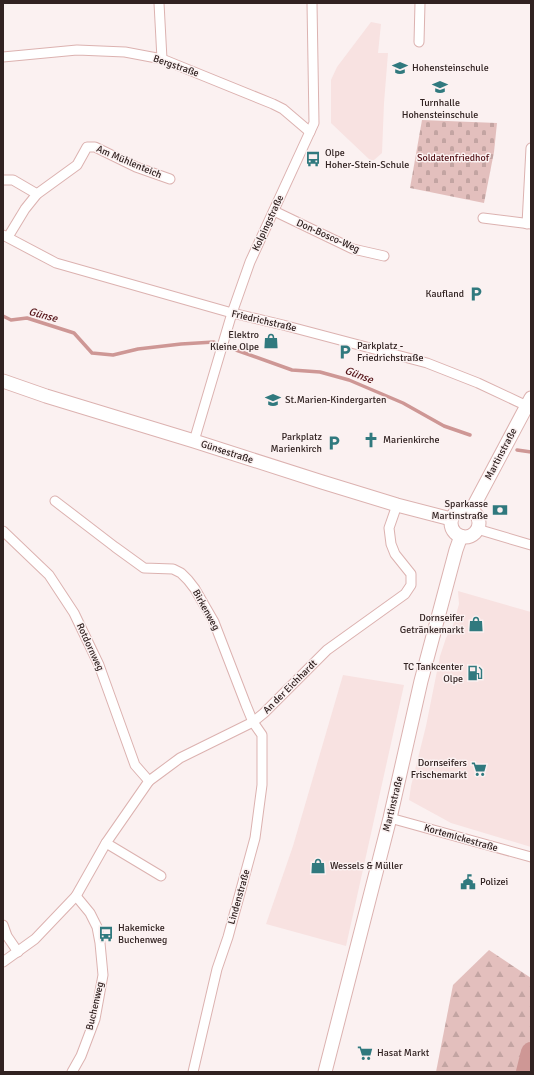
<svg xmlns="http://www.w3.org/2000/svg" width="534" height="1075" font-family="Signika,sans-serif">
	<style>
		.built { fill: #f8e2e1 }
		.forest { fill: url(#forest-firs) }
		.cemetery { fill: url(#cemetery-stones) }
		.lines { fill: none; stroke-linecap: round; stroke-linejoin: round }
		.stream { stroke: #ce9795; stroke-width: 3.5 }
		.river { stroke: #ce9795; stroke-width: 20 }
		.street-casing { stroke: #dcb2b0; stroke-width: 11 }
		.secondary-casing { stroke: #dcb2b0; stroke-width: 15 }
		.street { stroke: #fff; stroke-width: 9 }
		.secondary { stroke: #fff; stroke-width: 13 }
		.labels { text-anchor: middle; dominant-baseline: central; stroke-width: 3; stroke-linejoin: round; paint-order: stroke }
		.street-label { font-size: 10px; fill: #312221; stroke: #fbf1f1 }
		.poi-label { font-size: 10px; fill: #312221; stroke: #fbf1f1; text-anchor: start }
		.park-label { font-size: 10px; fill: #541317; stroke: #fbf1f1 }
		.water-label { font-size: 11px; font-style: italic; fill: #561519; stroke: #fbf1f1 }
	</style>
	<defs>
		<pattern id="forest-firs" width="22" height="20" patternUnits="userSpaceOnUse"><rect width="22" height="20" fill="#e3bfbd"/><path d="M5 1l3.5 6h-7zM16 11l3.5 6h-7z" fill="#c3a4a2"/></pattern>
		<pattern id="cemetery-stones" width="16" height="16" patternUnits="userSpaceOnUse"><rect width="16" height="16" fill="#e3bfbd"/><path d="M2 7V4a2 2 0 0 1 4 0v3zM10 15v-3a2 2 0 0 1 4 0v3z" fill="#c3a4a2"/></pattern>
	</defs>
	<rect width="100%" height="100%" fill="#fbf1f1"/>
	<g class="built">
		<path d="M 371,22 L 381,24 L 378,53 L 388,53 L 384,103 L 382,153 L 374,160 L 370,160 L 331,123 L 331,80 L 337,67 Z"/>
		<path d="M 458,591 L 531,612 L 531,847 L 451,823 L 409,800 L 411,786 L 426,726 L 440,656 L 446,638 L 453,625 L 459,604 Z"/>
		<path d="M 343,675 L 404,685 L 346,946 L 266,924 L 293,846 Z"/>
	</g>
	<path class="forest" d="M 489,950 L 531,978 L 531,1072 L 436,1072 L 453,985 Z"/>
	<path class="cemetery" d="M 422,120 L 497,123 L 494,152 L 484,203 L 410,188 Z"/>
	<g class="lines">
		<g class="stream">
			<path d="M 3,316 L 11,320 L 27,318 L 74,333 L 92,353 L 113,355 L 138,349 L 181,344 L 214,342"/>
			<path d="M 236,350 L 292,370 L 320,372 L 349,380 L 403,403 L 444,426 L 470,435"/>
			<path d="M 517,450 L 531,452"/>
		</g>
		<path class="river" d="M 526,1072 L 531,1052"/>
		<g class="street-casing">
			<g id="street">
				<path d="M 159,3 L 162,59"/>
				<path d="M 419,42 L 420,3"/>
				<path d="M 3,57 L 77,50 L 125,52 L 162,59 L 273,104 L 283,109 L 310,132"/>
				<path d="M 3,180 L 13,180 L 37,194"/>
				<path d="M 274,211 L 353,249 L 384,256"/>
				<path d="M 483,218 L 531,224"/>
				<path d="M 527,224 L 531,148"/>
				<path d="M 3,235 L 56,263 L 232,313 L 283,325 L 427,363 L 478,383 L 527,406"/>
				<path d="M 8,237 L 25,209 L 37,194 L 77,165 L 87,147 L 95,147 L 136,167 L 170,179"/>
				<path d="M 194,441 L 232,313 L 250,262 L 314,123 L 312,3"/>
				<path d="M 55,501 L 115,547 L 144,568 L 173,569 L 181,573 L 188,580 L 195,589 L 214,622 L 246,705 L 253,722 L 262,735 L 262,785 L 255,838 L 228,937 L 217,969 L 193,1072"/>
				<path d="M 477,529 L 531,545"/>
				<path d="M 3,531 L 49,575 L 74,613 L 99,665 L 135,765 L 149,781"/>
				<path d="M 390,818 L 531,857"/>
				<path d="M 106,843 L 161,876"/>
				<path d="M 3,925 L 7,936 L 18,952"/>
				<path d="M 3,962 L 35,939 L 76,896 L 106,843 L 149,781 L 180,758 L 253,722 L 264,713 L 327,650 L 405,594 L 411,585 L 411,574 L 395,554 L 391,544 L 389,528 L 397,505"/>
				<path d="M 72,1072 L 81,1056 L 95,1019 L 103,975 L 100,943 L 97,927 L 90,913 L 76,896"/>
			</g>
		</g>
		<g class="secondary-casing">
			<g id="secondary">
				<path d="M 3,381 L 46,396 L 194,441 L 322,482 L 397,505 L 451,519"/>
				<circle cx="465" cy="523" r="14"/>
				<path d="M 471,511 L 531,398"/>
				<path d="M 325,1072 L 390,818 L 421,681 L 456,550 L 461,536"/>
			</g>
		</g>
		<use href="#street" class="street"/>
		<use href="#secondary" class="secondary"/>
	</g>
	<defs>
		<g id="school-bare" transform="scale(1.2)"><path d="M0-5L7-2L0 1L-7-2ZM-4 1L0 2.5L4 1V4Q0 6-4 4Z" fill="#30797e" stroke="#fbf1f1" stroke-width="2.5" paint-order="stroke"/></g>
		<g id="bus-bare" transform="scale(1.2)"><path d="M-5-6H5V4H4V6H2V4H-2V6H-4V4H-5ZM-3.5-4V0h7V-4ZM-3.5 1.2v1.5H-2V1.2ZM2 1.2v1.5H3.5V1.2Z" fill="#30797e" stroke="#fbf1f1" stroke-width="2.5" paint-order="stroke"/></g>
		<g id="parking-bare" transform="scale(1.2)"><path d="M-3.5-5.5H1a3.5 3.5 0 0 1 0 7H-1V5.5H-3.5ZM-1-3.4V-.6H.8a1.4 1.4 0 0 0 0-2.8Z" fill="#30797e" stroke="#fbf1f1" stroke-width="2.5" paint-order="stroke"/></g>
		<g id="shop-bare" transform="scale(1.2)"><path d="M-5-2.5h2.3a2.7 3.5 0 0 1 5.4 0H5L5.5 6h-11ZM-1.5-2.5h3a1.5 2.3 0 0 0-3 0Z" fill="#30797e" stroke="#fbf1f1" stroke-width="2.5" paint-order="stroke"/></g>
		<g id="church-bare" transform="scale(1.2)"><path d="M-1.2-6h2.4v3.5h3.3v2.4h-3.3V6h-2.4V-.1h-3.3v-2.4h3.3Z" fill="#30797e" stroke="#fbf1f1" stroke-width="2.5" paint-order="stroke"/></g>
		<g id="bank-bare" transform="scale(1.2)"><path d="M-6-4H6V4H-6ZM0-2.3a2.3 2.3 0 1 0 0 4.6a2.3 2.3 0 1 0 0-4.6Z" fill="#30797e" stroke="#fbf1f1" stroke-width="2.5" paint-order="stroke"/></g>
		<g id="fuel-bare" transform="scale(1.2)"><path d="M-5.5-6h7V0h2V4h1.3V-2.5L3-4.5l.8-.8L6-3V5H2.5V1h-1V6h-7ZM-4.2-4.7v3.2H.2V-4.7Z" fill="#30797e" stroke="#fbf1f1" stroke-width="2.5" paint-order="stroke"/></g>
		<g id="supermarket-bare" transform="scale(1.2)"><path d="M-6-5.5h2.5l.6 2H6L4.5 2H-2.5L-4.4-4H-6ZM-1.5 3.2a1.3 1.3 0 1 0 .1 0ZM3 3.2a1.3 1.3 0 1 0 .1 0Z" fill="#30797e" stroke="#fbf1f1" stroke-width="2.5" paint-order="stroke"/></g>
		<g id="civic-bare" transform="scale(1.2)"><path d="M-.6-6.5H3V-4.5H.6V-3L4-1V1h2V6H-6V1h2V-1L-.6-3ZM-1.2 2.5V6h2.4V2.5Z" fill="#30797e" stroke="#fbf1f1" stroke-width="2.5" paint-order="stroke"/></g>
	</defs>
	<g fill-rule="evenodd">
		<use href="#school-bare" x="400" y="68"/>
		<use href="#school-bare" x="440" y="87"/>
		<use href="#bus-bare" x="313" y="159"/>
		<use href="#parking-bare" x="476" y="294"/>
		<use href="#shop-bare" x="271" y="341"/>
		<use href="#parking-bare" x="345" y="352"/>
		<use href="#school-bare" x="273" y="400"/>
		<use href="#church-bare" x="371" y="440"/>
		<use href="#parking-bare" x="334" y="443"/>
		<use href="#bank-bare" x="500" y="510"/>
		<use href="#shop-bare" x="476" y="624"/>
		<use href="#fuel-bare" x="475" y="673"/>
		<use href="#supermarket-bare" x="479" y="769"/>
		<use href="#shop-bare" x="318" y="866"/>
		<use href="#civic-bare" x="468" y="882"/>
		<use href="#bus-bare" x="106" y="934"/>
		<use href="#supermarket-bare" x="365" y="1053"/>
	</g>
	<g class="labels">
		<g class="street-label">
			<text transform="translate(176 66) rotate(19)">Bergstraße</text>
			<text transform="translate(129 162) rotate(23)">Am Mühlenteich</text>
			<text transform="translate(268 223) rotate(-65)">Kolpingstraße</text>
			<text transform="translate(328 236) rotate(24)">Don-Bosco-Weg</text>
			<text transform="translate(264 321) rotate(13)">Friedrichstraße</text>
			<text transform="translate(227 452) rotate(18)">Günsestraße</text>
			<text transform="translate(501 454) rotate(-62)">Martinstraße</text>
			<text transform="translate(206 610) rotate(61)">Birkenweg</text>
			<text transform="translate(90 647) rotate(65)">Rotdornweg</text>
			<text transform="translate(290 687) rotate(-45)">An der Eichhardt</text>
			<text transform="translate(393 804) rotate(-76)">Martinstraße</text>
			<text transform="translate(461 838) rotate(16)">Kortemickestraße</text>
			<text transform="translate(239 897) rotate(-74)">Lindenstraße</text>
			<text transform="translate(95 1006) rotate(-77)">Buchenweg</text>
		</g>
		<g class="poi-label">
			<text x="412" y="68">Hohensteinschule</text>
			<text x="440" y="103" text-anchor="middle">Turnhalle<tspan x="440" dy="12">Hohensteinschule</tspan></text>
			<text x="325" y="153">Olpe<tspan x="325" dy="12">Hoher-Stein-Schule</tspan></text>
			<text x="464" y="294" text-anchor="end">Kaufland</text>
			<text x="259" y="335" text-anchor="end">Elektro<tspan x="259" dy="12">Kleine Olpe</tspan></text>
			<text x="357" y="346">Parkplatz -<tspan x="357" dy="12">Friedrichstraße</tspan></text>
			<text x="285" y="400">St.Marien-Kindergarten</text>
			<text x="322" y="437" text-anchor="end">Parkplatz<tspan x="322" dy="12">Marienkirch</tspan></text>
			<text x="383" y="440">Marienkirche</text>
			<text x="488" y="504" text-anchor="end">Sparkasse<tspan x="488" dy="12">Martinstraße</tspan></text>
			<text x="464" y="618" text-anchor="end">Dornseifer<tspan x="464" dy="12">Getränkemarkt</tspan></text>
			<text x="463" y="667" text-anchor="end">TC Tankcenter<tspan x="463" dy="12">Olpe</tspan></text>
			<text x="467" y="763" text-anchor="end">Dornseifers<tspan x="467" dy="12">Frischemarkt</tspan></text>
			<text x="330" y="866">Wessels &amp; Müller</text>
			<text x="480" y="882">Polizei</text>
			<text x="118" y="928">Hakemicke<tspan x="118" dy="12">Buchenweg</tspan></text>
			<text x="377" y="1053">Hasat Markt</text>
		</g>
		<g class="park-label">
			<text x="453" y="158">Soldatenfriedhof</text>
		</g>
		<g class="water-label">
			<text transform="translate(43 315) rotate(15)">Günse</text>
			<text transform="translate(359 375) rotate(21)">Günse</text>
		</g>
	</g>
	<rect width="534" height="1075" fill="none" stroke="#312221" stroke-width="8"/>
</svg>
